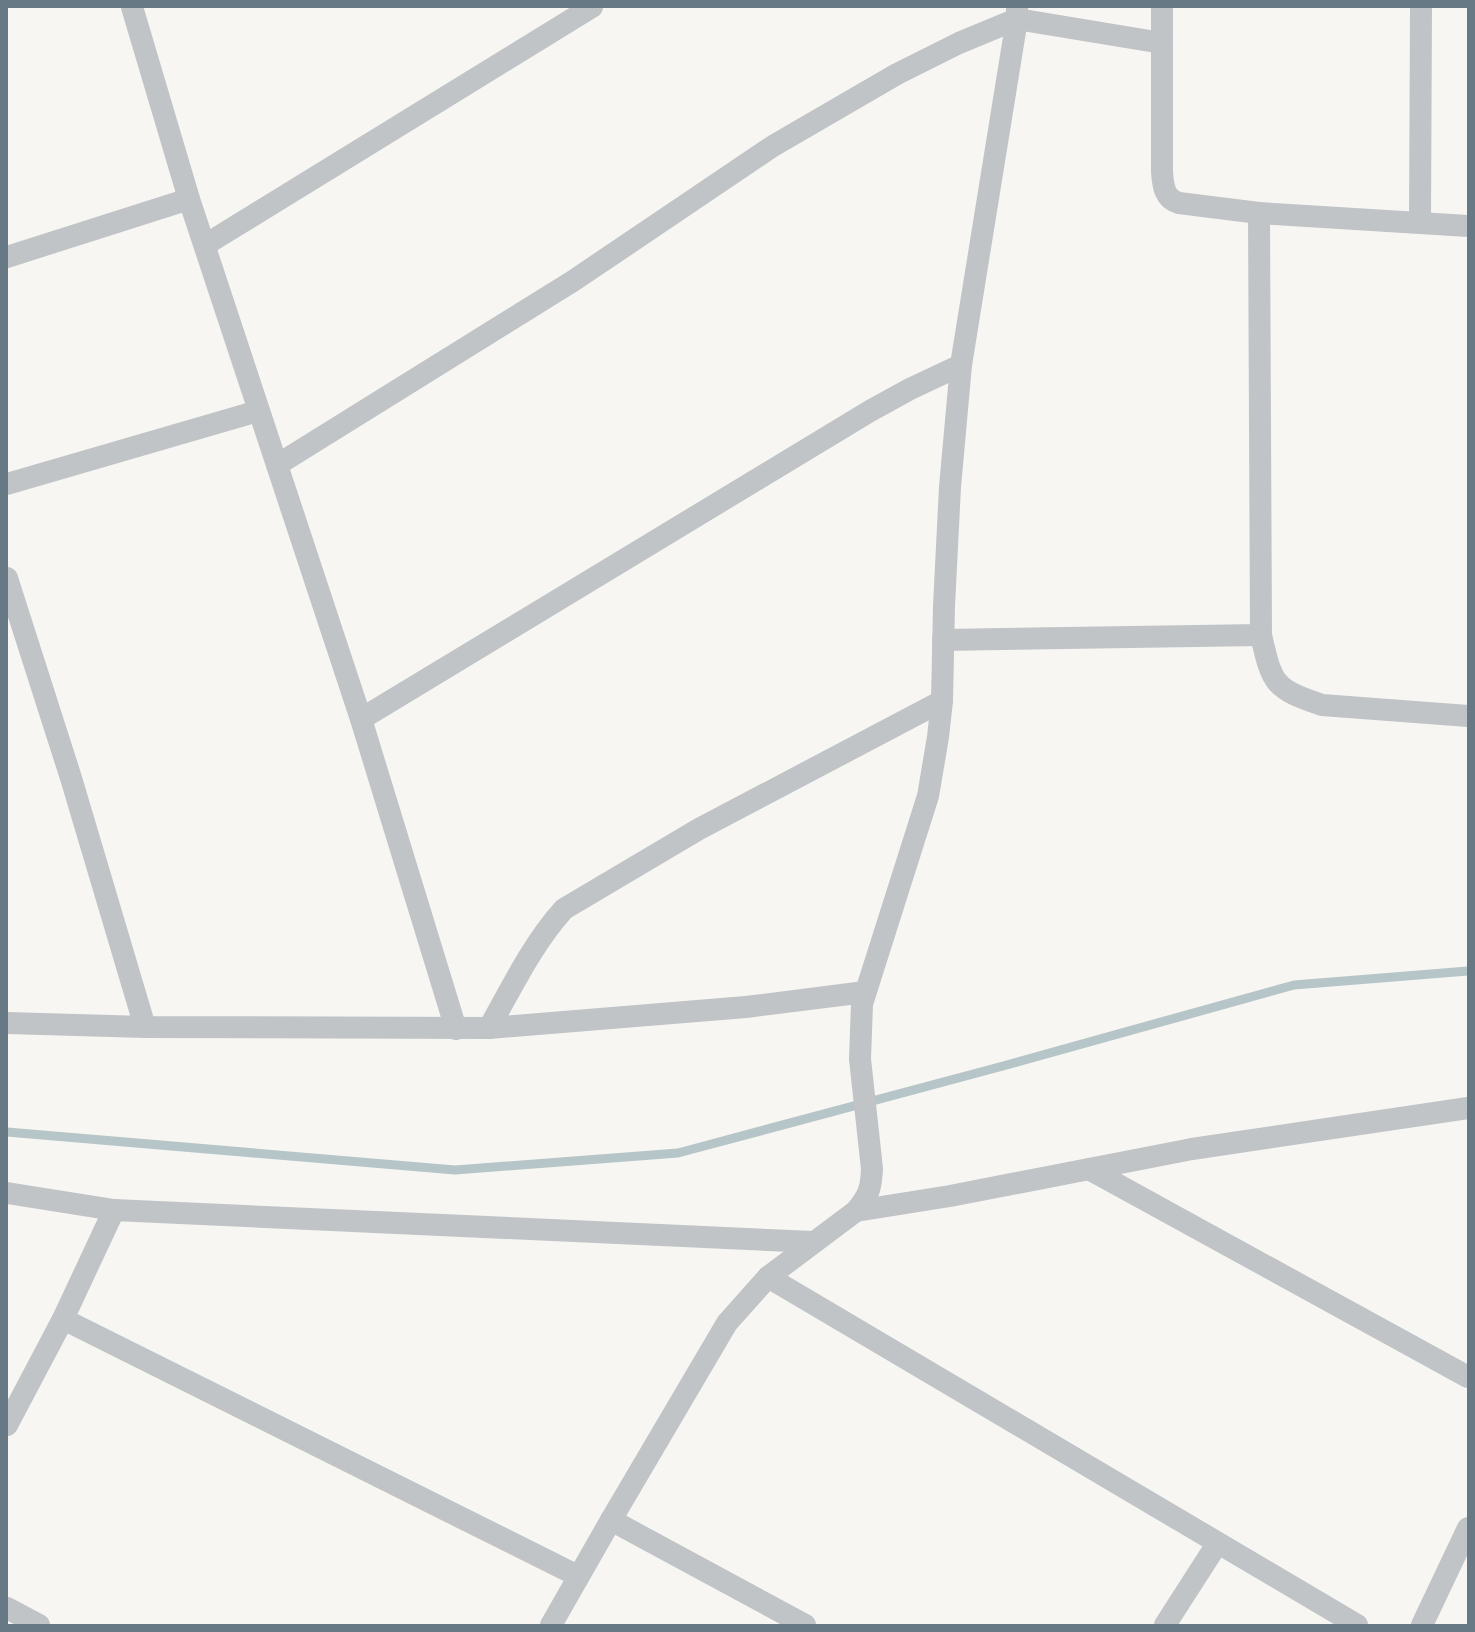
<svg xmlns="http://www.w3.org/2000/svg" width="1475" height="1632" font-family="'Asap Condensed',sans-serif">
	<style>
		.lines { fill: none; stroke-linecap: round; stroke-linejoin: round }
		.stream { stroke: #b6c5c7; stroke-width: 9 }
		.minor { stroke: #c0c4c7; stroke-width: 22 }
	</style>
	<rect width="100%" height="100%" fill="#f7f6f3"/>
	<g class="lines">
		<path class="stream" d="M 7,1132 L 455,1170 L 678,1153 L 1003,1066 L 1294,985 L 1468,971"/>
		<g class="minor">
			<path d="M 132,7 L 189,199 L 361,719 L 456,1029"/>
			<path d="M 1162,7 L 1162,172 C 1163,185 1164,199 1179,203 L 1259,213 L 1468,226"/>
			<path d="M 1420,222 L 1421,7"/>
			<path d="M 205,245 L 592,7"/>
			<path d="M 7,257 L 189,199"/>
			<path d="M 277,465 L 573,281 L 773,146 L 897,74 L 959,43 L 1017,19 L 1162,43"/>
			<path d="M 7,484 L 258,411"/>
			<path d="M 7,578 L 71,778 L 145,1027"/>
			<path d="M 1261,635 C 1272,684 1274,689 1322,705 L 1468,716"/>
			<path d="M 943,640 L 1261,635 L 1259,213"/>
			<path d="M 361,719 L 870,411 L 910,389 L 961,365"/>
			<path d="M 7,1023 L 145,1027 L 489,1028 L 746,1007 L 865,992"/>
			<path d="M 489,1028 C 512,987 533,943 564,909 L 699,829 L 942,701"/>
			<path d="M 1089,1169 L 1468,1377"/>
			<path d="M 7,1193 L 114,1210 L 813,1242"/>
			<path d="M 856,1211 L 950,1196 L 1192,1149 L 1468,1108"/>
			<path d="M 768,1277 L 1357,1625"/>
			<path d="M 63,1319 L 578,1576"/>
			<path d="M 7,1425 L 63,1319 L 114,1210"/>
			<path d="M 611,1520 L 805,1625"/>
			<path d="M 7,1608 L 39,1625"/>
			<path d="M 551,1625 L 611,1520 L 727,1323 L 768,1277 L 856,1211 C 869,1195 871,1189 872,1169 L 860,1059 L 862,1004 L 928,796 L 938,737 L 942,701 L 944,606 L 950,487 L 961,365 L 1017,19 L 1017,7"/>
			<path d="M 1165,1625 L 1217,1544"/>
			<path d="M 1422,1625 L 1468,1528"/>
		</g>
	</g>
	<rect width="1475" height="1632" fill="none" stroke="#667984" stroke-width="16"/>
</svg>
